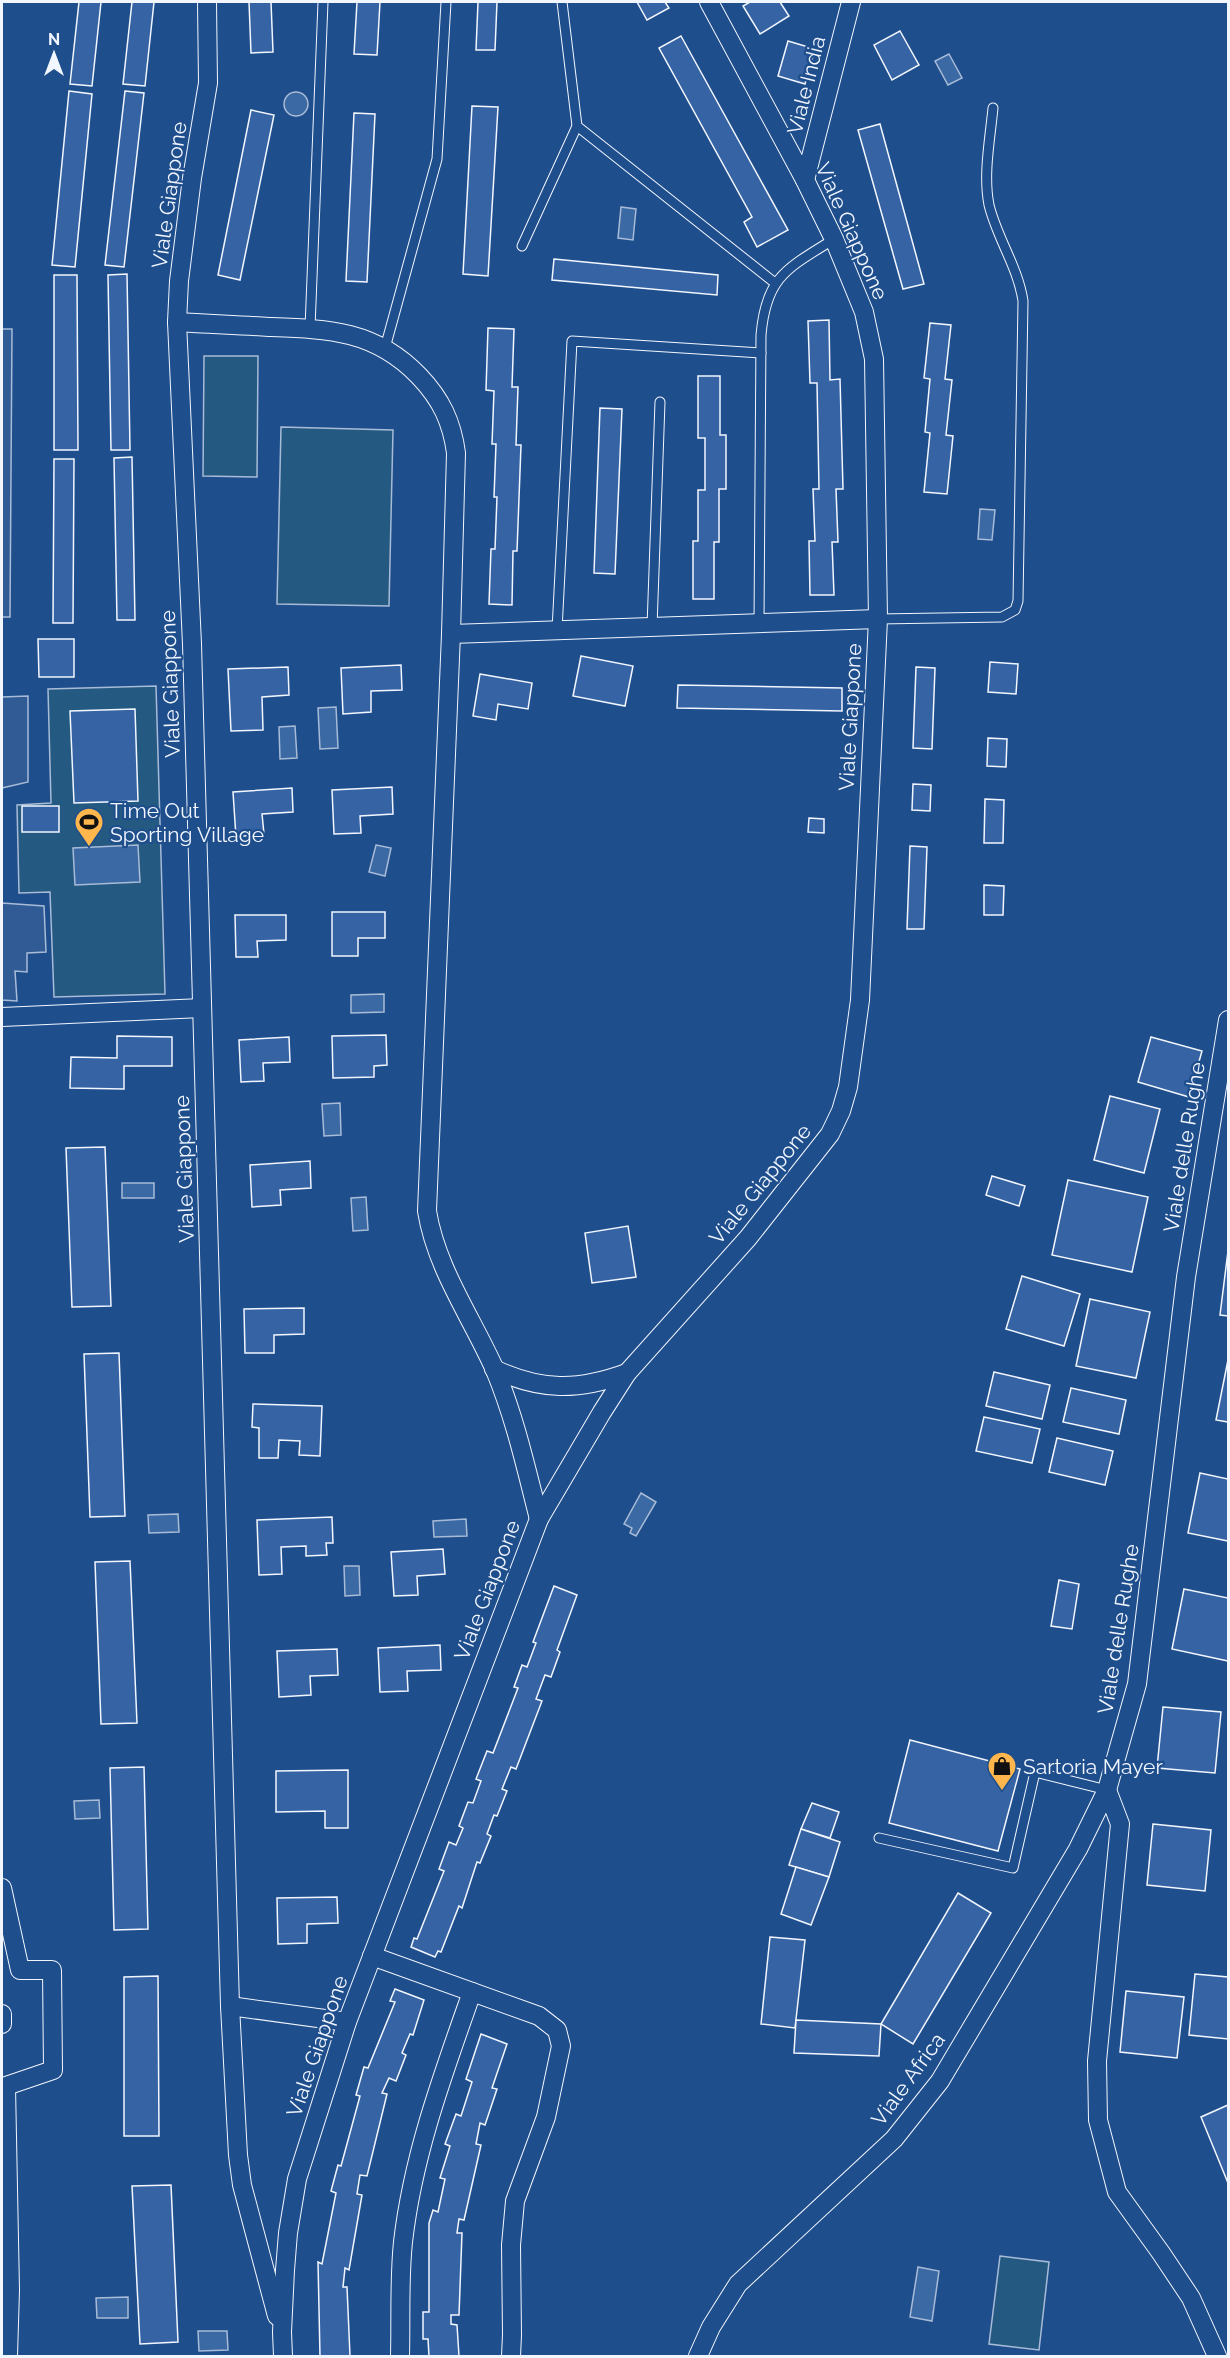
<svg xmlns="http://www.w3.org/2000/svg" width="1230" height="2358" font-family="Raleway,sans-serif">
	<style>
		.green { fill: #245a82; stroke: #a8bbd7; stroke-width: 1.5 }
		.parking { fill: #305b95; stroke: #a8bbd7; stroke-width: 1.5 }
		.water { fill: #3b69a3; stroke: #a8bbd7; stroke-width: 1.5 }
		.building { fill: #3563a3; stroke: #f2f6ff; stroke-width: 1.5 }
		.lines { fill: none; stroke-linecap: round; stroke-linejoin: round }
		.lane-casing { stroke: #f2f6ff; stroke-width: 11 }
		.street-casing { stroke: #f2f6ff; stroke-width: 20 }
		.lane { stroke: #1f4e8c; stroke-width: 9 }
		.street { stroke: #1f4e8c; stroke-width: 18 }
		.labels { text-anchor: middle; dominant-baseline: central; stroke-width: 4.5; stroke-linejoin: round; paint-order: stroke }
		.street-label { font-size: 21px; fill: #f2f6ff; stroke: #1f4e8c }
		.poi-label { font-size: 21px; fill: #f2f6ff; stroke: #1f4e8c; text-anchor: start }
	</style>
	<rect width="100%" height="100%" fill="#1f4e8c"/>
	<g class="green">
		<path d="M 204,356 L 258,356 L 257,477 L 203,476 Z"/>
		<path d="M 281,427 L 393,430 L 389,606 L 277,604 Z"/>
		<path d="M 156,686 L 165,994 L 54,997 L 50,892 L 19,893 L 17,805 L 51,803 L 48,689 Z"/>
		<path d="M 1000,2256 L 1049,2262 L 1039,2350 L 989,2344 Z"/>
	</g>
	<g class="parking">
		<path d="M 2,329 L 12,329 L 10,617 L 2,617 Z"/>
		<path d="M 28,696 L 28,782 L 2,788 L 2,697 Z"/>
		<path d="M 2,903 L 44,906 L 46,952 L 27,953 L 27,972 L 15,971 L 17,1001 L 2,1000 Z"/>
	</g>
	<g class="water">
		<path d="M 949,54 L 962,78 L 948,85 L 935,61 Z"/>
		<circle cx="296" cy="104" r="12"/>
		<path d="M 621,207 L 636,209 L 633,240 L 618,238 Z"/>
		<path d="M 980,509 L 995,510 L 992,540 L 978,539 Z"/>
		<path d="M 336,707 L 338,748 L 320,749 L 318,708 Z"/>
		<path d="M 295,726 L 297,758 L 280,759 L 279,727 Z"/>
		<path d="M 138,845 L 140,882 L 75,885 L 73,848 Z"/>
		<path d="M 376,845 L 391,848 L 385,876 L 369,872 Z"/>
		<path d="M 384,994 L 384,1012 L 351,1013 L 351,995 Z"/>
		<path d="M 340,1103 L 341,1135 L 324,1136 L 322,1104 Z"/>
		<rect x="122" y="1183" width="32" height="15"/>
		<path d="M 366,1197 L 368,1230 L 353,1231 L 351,1198 Z"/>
		<path d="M 641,1493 L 656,1502 L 636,1536 L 630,1533 L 632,1528 L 624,1524 Z"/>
		<path d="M 178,1514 L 179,1532 L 149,1533 L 148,1515 Z"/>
		<path d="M 466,1519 L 467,1536 L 434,1537 L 433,1521 Z"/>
		<path d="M 344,1566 L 359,1566 L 360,1595 L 345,1596 Z"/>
		<path d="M 99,1800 L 100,1818 L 75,1819 L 74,1801 Z"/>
		<path d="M 918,2267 L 939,2271 L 932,2321 L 910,2317 Z"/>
		<path d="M 128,2297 L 128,2318 L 97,2318 L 96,2298 Z"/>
		<path d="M 198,2331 L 227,2331 L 228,2350 L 199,2351 Z"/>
	</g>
	<g class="building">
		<path d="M 79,2 L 101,2 L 92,86 L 70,84 Z"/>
		<path d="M 132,2 L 154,2 L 145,86 L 123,84 Z"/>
		<path d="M 249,2 L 271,2 L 273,52 L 251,53 Z"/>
		<path d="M 357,2 L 380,2 L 377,55 L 354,54 Z"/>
		<path d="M 478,2 L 497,2 L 495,50 L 476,50 Z"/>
		<path d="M 637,2 L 665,2 L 669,8 L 647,20 Z"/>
		<path d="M 750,2 L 780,2 L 789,16 L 760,34 L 743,6 Z"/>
		<path d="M 900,31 L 919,65 L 892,80 L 874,45 Z"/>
		<path d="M 681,36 L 788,230 L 757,247 L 744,222 L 752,217 L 659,48 Z"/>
		<path d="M 788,41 L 815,49 L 805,84 L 778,76 Z"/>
		<path d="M 69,91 L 92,94 L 75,267 L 52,265 Z"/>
		<path d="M 125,91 L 144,93 L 124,267 L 105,265 Z"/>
		<path d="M 472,106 L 498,107 L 488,276 L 463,274 Z"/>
		<path d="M 251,110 L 274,115 L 240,280 L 218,275 Z"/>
		<path d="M 354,113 L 375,114 L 367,282 L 346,281 Z"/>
		<path d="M 880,124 L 924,284 L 903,289 L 858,130 Z"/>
		<path d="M 554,259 L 718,275 L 717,295 L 552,280 Z"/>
		<path d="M 127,274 L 130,450 L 111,450 L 108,275 Z"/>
		<path d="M 54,275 L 77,275 L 78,450 L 54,450 Z"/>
		<path d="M 829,320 L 830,380 L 840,379 L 843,489 L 836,489 L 838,542 L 832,542 L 834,595 L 810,595 L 809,541 L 815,541 L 813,489 L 819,489 L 817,383 L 810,383 L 808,321 Z"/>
		<path d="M 930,323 L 951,325 L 945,379 L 952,380 L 946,435 L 953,436 L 947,494 L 924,492 L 930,433 L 925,432 L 930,379 L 924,378 Z"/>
		<path d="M 488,328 L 514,329 L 512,387 L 518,387 L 516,445 L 521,445 L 517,551 L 513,551 L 512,605 L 489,604 L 491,549 L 495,549 L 497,497 L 494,497 L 496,444 L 492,444 L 494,391 L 486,390 Z"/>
		<path d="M 698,376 L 720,376 L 720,435 L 726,435 L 726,489 L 719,489 L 719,542 L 714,542 L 714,599 L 693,599 L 693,541 L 698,541 L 698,490 L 705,490 L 705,438 L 698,438 Z"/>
		<path d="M 600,408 L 622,409 L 615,574 L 594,573 Z"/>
		<path d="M 132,457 L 135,620 L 117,620 L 114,458 Z"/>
		<path d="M 54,459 L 74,459 L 73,623 L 53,623 Z"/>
		<path d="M 38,639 L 74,639 L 74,677 L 39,677 Z"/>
		<path d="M 581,656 L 633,666 L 625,706 L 573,696 Z"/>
		<path d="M 990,662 L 1018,664 L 1016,694 L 988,692 Z"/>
		<path d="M 401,665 L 402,690 L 371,691 L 371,712 L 343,714 L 341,668 Z"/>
		<path d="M 288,667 L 289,695 L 262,697 L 263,730 L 231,731 L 228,669 Z"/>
		<path d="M 916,667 L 935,668 L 932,749 L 913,748 Z"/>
		<path d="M 480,674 L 532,683 L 528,709 L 498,704 L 496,720 L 473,716 Z"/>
		<path d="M 678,685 L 842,688 L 842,711 L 677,708 Z"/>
		<path d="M 135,709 L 138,801 L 74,803 L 70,711 Z"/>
		<path d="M 988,738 L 1007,739 L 1006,767 L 987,766 Z"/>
		<path d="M 913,784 L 931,785 L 930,811 L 912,810 Z"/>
		<path d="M 392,787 L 393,814 L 360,816 L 361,833 L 334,834 L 332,790 Z"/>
		<path d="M 292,788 L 293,812 L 262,814 L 264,834 L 236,837 L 233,792 Z"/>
		<path d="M 985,799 L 1004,800 L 1003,843 L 984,843 Z"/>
		<rect x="22" y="806" width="37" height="26"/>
		<path d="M 809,818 L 824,819 L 824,833 L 808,832 Z"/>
		<path d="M 910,846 L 927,847 L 924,929 L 907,929 Z"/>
		<path d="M 984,885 L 1004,886 L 1003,915 L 984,915 Z"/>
		<path d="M 332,912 L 385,912 L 385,938 L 358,938 L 358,956 L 332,956 Z"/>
		<path d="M 235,915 L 286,915 L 286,940 L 257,941 L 258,957 L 236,957 Z"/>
		<path d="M 386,1035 L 387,1065 L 374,1066 L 374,1077 L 333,1078 L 332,1036 Z"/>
		<path d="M 117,1036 L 172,1037 L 172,1066 L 124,1066 L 124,1089 L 70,1088 L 71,1057 L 117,1058 Z"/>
		<path d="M 289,1037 L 290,1062 L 263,1063 L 264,1081 L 241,1082 L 239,1040 Z"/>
		<path d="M 1151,1037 L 1202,1051 L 1189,1097 L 1138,1082 Z"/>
		<path d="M 1110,1096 L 1160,1109 L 1144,1173 L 1094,1160 Z"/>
		<path d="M 105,1147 L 111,1306 L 72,1307 L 66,1148 Z"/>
		<path d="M 310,1161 L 311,1188 L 280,1190 L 281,1205 L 252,1207 L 250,1165 Z"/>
		<path d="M 992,1176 L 1025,1186 L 1019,1206 L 986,1195 Z"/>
		<path d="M 1068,1180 L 1148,1197 L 1132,1272 L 1052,1255 Z"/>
		<path d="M 628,1226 L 636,1277 L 592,1283 L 585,1233 Z"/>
		<path d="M 1228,1251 L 1228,1316 L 1220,1315 Z"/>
		<path d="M 1022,1276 L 1080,1294 L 1064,1346 L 1006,1329 Z"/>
		<path d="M 1090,1299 L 1150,1312 L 1136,1378 L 1076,1366 Z"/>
		<path d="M 304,1308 L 304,1334 L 274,1335 L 274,1353 L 245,1353 L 244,1309 Z"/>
		<path d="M 119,1353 L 125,1516 L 90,1517 L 84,1354 Z"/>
		<path d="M 1228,1360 L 1228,1422 L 1216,1420 Z"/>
		<path d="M 994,1372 L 1050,1385 L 1042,1419 L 986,1406 Z"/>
		<path d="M 1071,1388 L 1126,1400 L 1119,1434 L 1063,1422 Z"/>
		<path d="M 253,1404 L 322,1406 L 320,1456 L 299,1455 L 300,1441 L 279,1440 L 278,1458 L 259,1458 L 259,1428 L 252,1427 Z"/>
		<path d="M 984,1417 L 1040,1429 L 1032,1463 L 976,1451 Z"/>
		<path d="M 1057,1438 L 1113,1451 L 1105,1485 L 1049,1472 Z"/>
		<path d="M 1200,1473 L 1228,1479 L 1228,1541 L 1188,1533 Z"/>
		<path d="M 332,1517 L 333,1543 L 326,1543 L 327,1555 L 306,1556 L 306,1546 L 281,1547 L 282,1574 L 259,1575 L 257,1520 Z"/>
		<path d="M 443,1549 L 445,1574 L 417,1576 L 418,1595 L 394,1596 L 391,1552 Z"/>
		<path d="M 130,1561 L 137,1723 L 101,1724 L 95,1562 Z"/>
		<path d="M 1059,1580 L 1079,1584 L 1072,1629 L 1051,1626 Z"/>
		<path d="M 554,1586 L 577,1595 L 557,1650 L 560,1652 L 551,1677 L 545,1675 L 536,1699 L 542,1701 L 516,1769 L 511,1767 L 502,1789 L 507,1791 L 497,1816 L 494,1815 L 487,1834 L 491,1836 L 480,1863 L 477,1862 L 462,1908 L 459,1906 L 441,1952 L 438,1951 L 435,1957 L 411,1947 L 414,1938 L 417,1939 L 444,1871 L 439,1869 L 449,1842 L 456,1845 L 463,1828 L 459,1826 L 468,1802 L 473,1803 L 481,1781 L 476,1779 L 487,1751 L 493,1753 L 518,1688 L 514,1687 L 522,1665 L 527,1667 L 536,1643 L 533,1642 Z"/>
		<path d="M 1184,1589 L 1228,1598 L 1228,1661 L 1172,1649 Z"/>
		<path d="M 440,1645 L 441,1670 L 407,1671 L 408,1691 L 380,1692 L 378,1648 Z"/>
		<path d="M 337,1649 L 338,1675 L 310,1676 L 311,1695 L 279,1697 L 277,1651 Z"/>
		<path d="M 1163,1707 L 1221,1712 L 1215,1773 L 1157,1768 Z"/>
		<path d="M 910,1740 L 1020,1769 L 998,1851 L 889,1823 Z"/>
		<path d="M 144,1767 L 148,1929 L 114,1930 L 110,1768 Z"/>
		<path d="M 348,1770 L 348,1828 L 325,1828 L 325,1811 L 276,1812 L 276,1771 Z"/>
		<path d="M 812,1803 L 839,1812 L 830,1838 L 801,1829 Z"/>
		<path d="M 1153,1824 L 1211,1830 L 1205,1891 L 1147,1885 Z"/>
		<path d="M 801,1829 L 840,1842 L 829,1877 L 789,1865 Z"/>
		<path d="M 796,1867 L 829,1877 L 811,1925 L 781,1914 Z"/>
		<path d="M 958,1893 L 991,1913 L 913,2044 L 881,2024 Z"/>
		<path d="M 337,1897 L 338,1923 L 307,1924 L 307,1943 L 278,1944 L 277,1898 Z"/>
		<path d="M 770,1937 L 805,1940 L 795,2028 L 761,2024 Z"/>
		<path d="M 1195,1974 L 1228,1977 L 1228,2039 L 1189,2035 Z"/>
		<path d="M 158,1976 L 159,2136 L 124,2136 L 124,1977 Z"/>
		<path d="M 395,1989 L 424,2000 L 413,2035 L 410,2034 L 402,2053 L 406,2055 L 396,2081 L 389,2078 L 382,2093 L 387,2094 L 367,2176 L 360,2175 L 357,2194 L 362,2195 L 349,2270 L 345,2268 L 343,2287 L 347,2287 L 350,2356 L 320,2356 L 318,2262 L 322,2264 L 336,2193 L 331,2191 L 338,2165 L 341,2166 L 360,2096 L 356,2095 L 364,2067 L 368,2068 L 395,2002 L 390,2001 Z"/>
		<path d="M 1126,1991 L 1184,1997 L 1177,2058 L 1120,2052 Z"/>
		<path d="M 796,2020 L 881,2024 L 879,2056 L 794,2053 Z"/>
		<path d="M 481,2034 L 507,2044 L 492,2088 L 497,2089 L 485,2125 L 480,2123 L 476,2144 L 481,2145 L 464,2220 L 459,2219 L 457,2233 L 462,2233 L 459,2315 L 451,2315 L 451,2324 L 457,2325 L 459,2356 L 429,2356 L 428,2339 L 423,2339 L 423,2312 L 429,2312 L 429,2223 L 433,2210 L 438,2212 L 445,2179 L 440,2178 L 450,2146 L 445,2144 L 456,2114 L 461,2116 L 472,2082 L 466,2079 Z"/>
		<path d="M 1228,2105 L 1228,2183 L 1201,2117 Z"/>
		<path d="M 171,2185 L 178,2342 L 140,2344 L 132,2186 Z"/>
	</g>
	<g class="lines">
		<g class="lane-casing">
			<g id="lane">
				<path d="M 562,2 L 577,126 L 775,283"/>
				<path d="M 522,246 L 577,126"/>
				<path d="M 310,328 L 323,2"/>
				<path d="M 385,348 L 437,159 L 446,2"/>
				<path d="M 878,619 L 1002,617 L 1015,610 L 1018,601 L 1023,301 C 1018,267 997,238 989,205 C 983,175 990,139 993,108"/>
				<path d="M 759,623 L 761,335 C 766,276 788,268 834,239"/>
				<path d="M 652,627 L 660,402"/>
				<path d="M 557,630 L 572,341 L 761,353"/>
				<path d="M 879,1838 L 1013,1868 L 1035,1772 L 1107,1790"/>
			</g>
		</g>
		<g class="street-casing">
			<g id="street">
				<path d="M 207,2 L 208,83 L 192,178 L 179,281 L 177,322 L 192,644 L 230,2006 L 238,2155 L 242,2185 L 277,2316"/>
				<path d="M 805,180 L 851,2"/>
				<path d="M 177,322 C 208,324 238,325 269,327 C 328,329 375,330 419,376 C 441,399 452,422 456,453 L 451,634 L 427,1211 C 436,1268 472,1318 495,1370 C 515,1418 526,1468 539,1519"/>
				<path d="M 451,634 L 878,619"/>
				<path d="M 2,1017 L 202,1008"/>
				<path d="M 494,1369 C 541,1391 578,1391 627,1373"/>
				<path d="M 1107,1790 L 1120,1824 L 1097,2061 L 1098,2120 L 1117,2192 L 1161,2253 L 1191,2298 L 1217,2356"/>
				<path d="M 2,1888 L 20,1970 L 52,1970 L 53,2070 L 6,2086 L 10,2290 L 8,2356"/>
				<path d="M 372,1956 L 539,2016 L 557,2030 L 561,2046 L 546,2117 L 515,2201 L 511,2245 L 512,2335 L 511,2356"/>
				<path d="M 230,2006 L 347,2022"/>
				<path d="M 2,2014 L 2,2024"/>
				<path d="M 283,2356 L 282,2332 L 285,2270 L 288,2233 L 297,2179 L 347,2022 L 539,1519 L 602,1412 L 627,1373 L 748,1238 L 830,1134 L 841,1111 L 848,1087 L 860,1000 L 878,619 L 874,359 L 864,312 L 834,239 L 805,180 L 709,2"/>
				<path d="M 400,2356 C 401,2319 399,2280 403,2242 C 413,2155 443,2074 472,1992"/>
				<path d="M 698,2356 L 711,2327 L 738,2284 L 894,2139 L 940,2081 L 1078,1849 L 1107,1790 L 1137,1684 L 1186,1277 L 1228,1020"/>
			</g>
		</g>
		<use href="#lane" class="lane"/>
		<use href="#street" class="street"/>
	</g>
	<defs>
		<g id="stadium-pin" transform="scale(1.5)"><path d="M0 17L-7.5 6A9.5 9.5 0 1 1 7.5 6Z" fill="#ffb74d" stroke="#1f4e8c"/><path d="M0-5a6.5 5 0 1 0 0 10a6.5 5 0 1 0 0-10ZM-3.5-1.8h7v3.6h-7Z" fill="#111"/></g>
		<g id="shop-pin" transform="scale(1.5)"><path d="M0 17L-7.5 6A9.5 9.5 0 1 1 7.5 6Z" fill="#ffb74d" stroke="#1f4e8c"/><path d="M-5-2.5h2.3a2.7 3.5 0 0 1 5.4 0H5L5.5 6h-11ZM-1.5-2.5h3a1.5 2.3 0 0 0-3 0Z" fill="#111"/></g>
	</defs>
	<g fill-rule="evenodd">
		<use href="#stadium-pin" x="89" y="822"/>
		<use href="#shop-pin" x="1002" y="1766"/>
	</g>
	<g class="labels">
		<g class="street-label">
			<text transform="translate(806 85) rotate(-76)">Viale India</text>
			<text transform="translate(169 195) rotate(-82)">Viale Giappone</text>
			<text transform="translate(852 231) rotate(66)">Viale Giappone</text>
			<text transform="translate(170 684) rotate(-92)">Viale Giappone</text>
			<text transform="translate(850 717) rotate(-87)">Viale Giappone</text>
			<text transform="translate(1184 1147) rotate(-81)">Viale delle Rughe</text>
			<text transform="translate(184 1169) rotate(-92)">Viale Giappone</text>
			<text transform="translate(760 1184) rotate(-51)">Viale Giappone</text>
			<text transform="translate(487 1590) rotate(-69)">Viale Giappone</text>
			<text transform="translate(1118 1629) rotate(-81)">Viale delle Rughe</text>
			<text transform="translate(317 2046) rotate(-71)">Viale Giappone</text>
			<text transform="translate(908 2079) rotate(-54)">Viale Africa</text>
		</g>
		<g class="poi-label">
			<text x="110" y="810">Time Out<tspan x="110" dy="24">Sporting Village</tspan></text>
			<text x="1023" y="1766">Sartoria Mayer</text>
		</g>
	</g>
	<rect width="1230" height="2358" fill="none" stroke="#f2f6ff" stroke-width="6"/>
	<g transform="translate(54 54)" stroke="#1f4e8c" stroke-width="4.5" paint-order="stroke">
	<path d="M0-4.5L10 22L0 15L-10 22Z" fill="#f2f6ff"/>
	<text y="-9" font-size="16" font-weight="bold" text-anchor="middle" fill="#f2f6ff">N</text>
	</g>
</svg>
